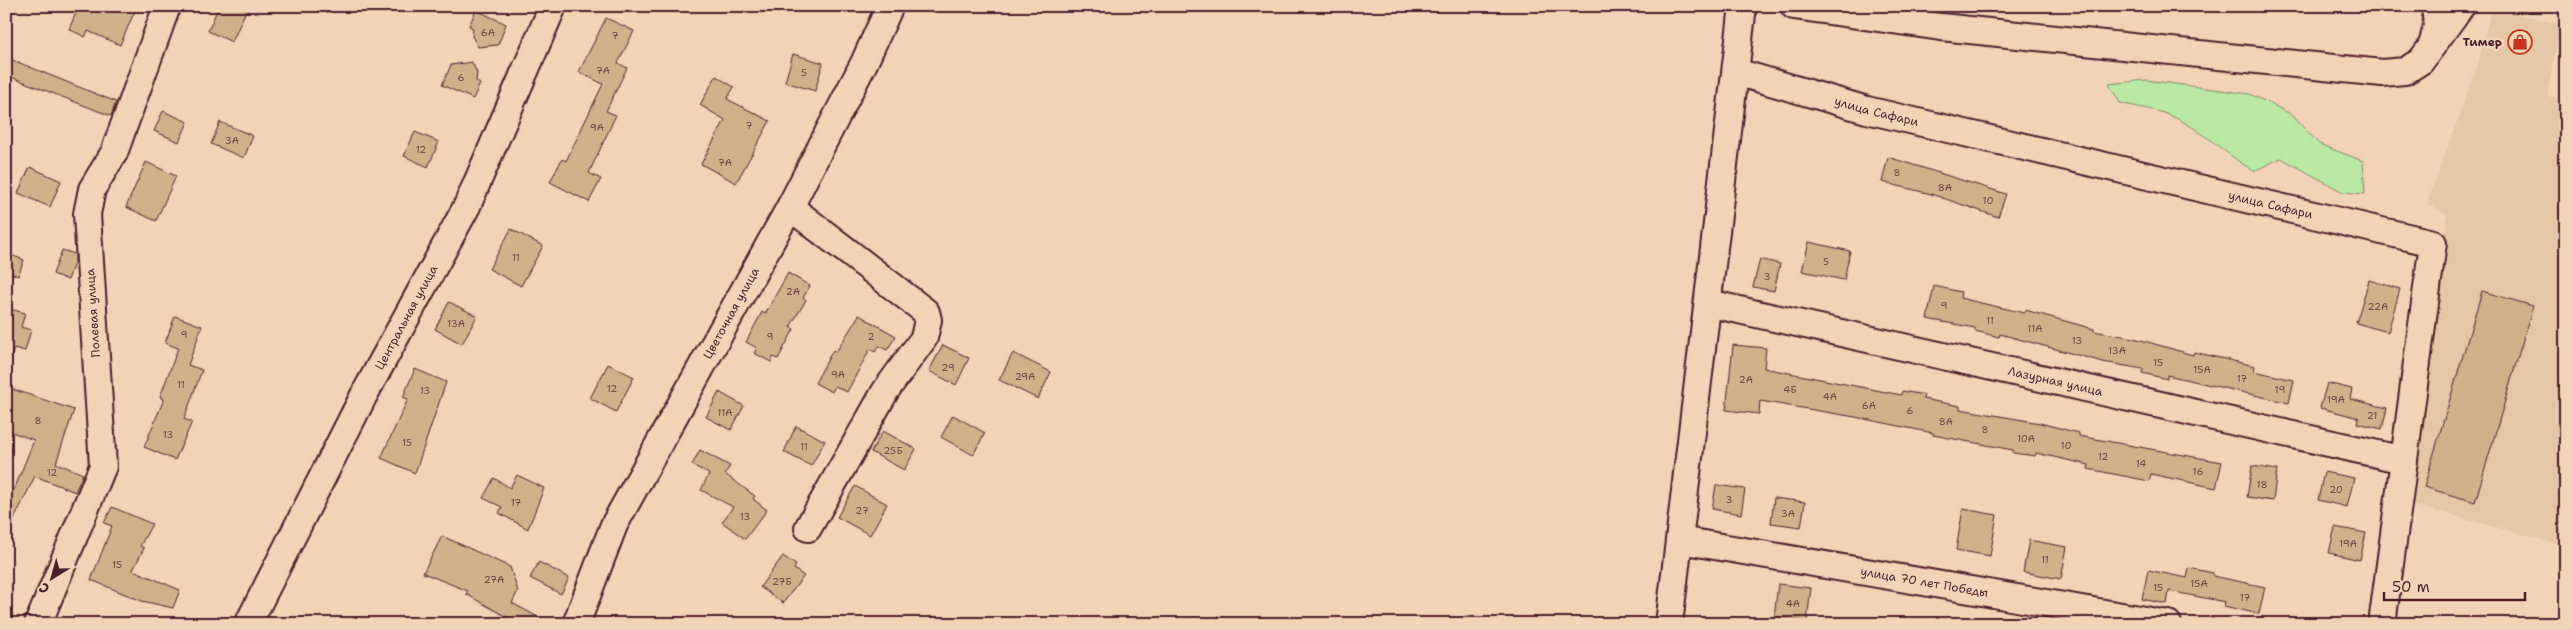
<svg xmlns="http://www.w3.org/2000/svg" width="2572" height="630" font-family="'Shantell Sans',sans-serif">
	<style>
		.built { fill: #e4c7a7 }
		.green { fill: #bbe8a5; stroke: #828468 }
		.building { fill: #cfb18b; stroke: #4a1f2b }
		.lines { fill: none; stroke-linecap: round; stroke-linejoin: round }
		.minor-casing { stroke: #4a1f2b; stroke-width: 30 }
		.minor { stroke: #f1d4b8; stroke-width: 26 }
		.labels { text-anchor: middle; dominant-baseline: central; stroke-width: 5; stroke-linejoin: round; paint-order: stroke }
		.number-label { font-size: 10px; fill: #6b4443 }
		.poi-label { font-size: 12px; font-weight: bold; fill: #4a1f2b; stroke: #f1d4b8; text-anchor: end }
		.street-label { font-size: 12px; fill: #4a1f2b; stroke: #f1d4b8 }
	</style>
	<rect width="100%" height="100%" fill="#f1d4b8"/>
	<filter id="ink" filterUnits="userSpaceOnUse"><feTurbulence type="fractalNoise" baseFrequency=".02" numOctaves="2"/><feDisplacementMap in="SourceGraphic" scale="10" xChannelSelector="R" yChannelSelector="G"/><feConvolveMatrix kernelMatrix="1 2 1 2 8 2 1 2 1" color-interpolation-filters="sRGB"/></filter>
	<g filter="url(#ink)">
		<path class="built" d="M 2491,8 L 2561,24 L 2547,95 L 2566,101 L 2566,546 L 2409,504 L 2447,215 L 2427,204 L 2479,61 Z"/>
		<path class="green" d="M 2146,80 L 2250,94 L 2291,114 L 2319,144 L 2363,161 L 2365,194 L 2343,192 L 2281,158 L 2254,171 C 2224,154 2200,127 2169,115 C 2154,109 2136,107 2120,103 L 2109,84 Z"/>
		<g class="building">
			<path d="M 79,6 L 137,6 L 120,45 L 88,31 L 85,37 L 69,29 Z"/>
			<path d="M 219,6 L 248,6 L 232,42 L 208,31 Z"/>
			<path d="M 476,10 L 506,24 L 498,45 L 478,47 L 472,36 L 473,28 L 469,26 Z"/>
			<path d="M 606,18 L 634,31 L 618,63 L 627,68 L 606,111 L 616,115 L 589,173 L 601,179 L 589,202 L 550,182 L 562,159 L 566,161 L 603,84 L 579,72 Z"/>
			<path d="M 793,54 L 823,63 L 815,91 L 785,82 Z"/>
			<path d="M 10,59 L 116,102 L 111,116 L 6,75 Z"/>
			<path d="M 472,62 L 477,73 L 476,81 L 480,84 L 473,99 L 442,85 L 451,65 Z"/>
			<path d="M 716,76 L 734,87 L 727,99 L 770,121 L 736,183 L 701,164 L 725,120 L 700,105 Z"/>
			<path d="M 163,111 L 188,122 L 179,142 L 154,131 Z"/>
			<path d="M 220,122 L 253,136 L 244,158 L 211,144 Z"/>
			<path d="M 415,132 L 439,142 L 428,167 L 404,156 Z"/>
			<path d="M 1888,157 L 2006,194 L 1998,217 L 1931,194 L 1882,182 Z"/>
			<path d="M 146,162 L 176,176 L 156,221 L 126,207 Z"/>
			<path d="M 30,167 L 61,181 L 50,207 L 18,193 Z"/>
			<path d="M 511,229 L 543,246 L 521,286 L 489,269 Z"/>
			<path d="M 1809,242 L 1850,251 L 1844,280 L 1802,271 Z"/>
			<path d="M 62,250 L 75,254 L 75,261 L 68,280 L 53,274 Z"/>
			<path d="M 6,253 L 24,260 L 18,276 L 6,271 Z"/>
			<path d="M 1760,259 L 1780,264 L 1774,291 L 1753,287 Z"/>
			<path d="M 788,273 L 810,286 L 803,298 L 806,300 L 790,327 L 794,329 L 778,359 L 773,357 L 771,362 L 754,353 L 757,348 L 746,342 L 762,312 L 765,314 Z"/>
			<path d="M 2369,280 L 2400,289 L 2388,332 L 2356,323 Z"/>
			<path d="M 1934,286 L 1961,292 L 1960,298 L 2024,313 L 2025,310 L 2094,329 L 2094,331 L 2134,338 L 2193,355 L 2194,352 L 2255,366 L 2254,371 L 2294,380 L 2289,403 L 2167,375 L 2167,379 L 2142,373 L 2143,369 L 2103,362 L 2000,334 L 1999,337 L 1975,331 L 1975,328 L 1927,319 Z"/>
			<path d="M 2482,291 L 2533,306 L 2475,502 L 2424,487 Z"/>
			<path d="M 449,302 L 477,316 L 462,344 L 435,329 Z"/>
			<path d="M 6,308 L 25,313 L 21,327 L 31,330 L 25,351 L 14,348 L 10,362 L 6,362 Z"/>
			<path d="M 859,315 L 896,336 L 887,350 L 879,346 L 875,352 L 870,349 L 847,392 L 835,386 L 832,392 L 815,383 L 833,350 L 836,352 Z"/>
			<path d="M 175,316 L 202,326 L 188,365 L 202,370 L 184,419 L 192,422 L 175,460 L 144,447 L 164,399 L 160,397 L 178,348 L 165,343 Z"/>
			<path d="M 943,345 L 969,358 L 956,385 L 929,371 Z"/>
			<path d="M 1733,345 L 1766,348 L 1764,368 L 1901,395 L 1902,391 L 1924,395 L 1923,399 L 1960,406 L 1960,409 L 2040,423 L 2079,433 L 2079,436 L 2222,462 L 2216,488 L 2151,474 L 2149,481 L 2088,469 L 2089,465 L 2036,453 L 2035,456 L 2013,453 L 2013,450 L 1933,435 L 1933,433 L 1855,417 L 1760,401 L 1759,414 L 1726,410 Z"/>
			<path d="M 1013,353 L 1051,372 L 1038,399 L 999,380 Z"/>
			<path d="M 608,364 L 634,377 L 616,412 L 590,398 Z"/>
			<path d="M 415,369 L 446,382 L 415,473 L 381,458 L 408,399 L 403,397 Z"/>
			<path d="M 2327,383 L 2352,389 L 2350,399 L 2387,408 L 2382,429 L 2358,423 L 2359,418 L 2320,408 Z"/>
			<path d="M 6,387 L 74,410 L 56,463 L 83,474 L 75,492 L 35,476 L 6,536 L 6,487 L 14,490 L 34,440 L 6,430 Z"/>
			<path d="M 719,392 L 744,406 L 731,430 L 706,417 Z"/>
			<path d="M 953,415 L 985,433 L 973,455 L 941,437 Z"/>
			<path d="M 796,426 L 825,441 L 811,466 L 784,452 Z"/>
			<path d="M 883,431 L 916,449 L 904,470 L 871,452 Z"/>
			<path d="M 700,450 L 730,466 L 725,474 L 755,496 L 753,499 L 767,510 L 745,539 L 722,522 L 733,507 L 701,490 L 709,474 L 692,465 Z"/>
			<path d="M 2252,466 L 2277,470 L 2273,501 L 2247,497 Z"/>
			<path d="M 2324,472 L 2354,478 L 2347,507 L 2318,500 Z"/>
			<path d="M 517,475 L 544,488 L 528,529 L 499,513 L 502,507 L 483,498 L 494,478 L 510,488 Z"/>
			<path d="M 1716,485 L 1745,489 L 1741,514 L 1712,509 Z"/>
			<path d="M 855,486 L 887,504 L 870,535 L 837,517 Z"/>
			<path d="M 1774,498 L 1805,502 L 1801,527 L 1771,523 Z"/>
			<path d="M 112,507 L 152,524 L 140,546 L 144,548 L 133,570 L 180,590 L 173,608 L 142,601 L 91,580 L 112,526 L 104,523 Z"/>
			<path d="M 1963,509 L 1997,515 L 1990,556 L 1956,550 Z"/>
			<path d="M 2335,527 L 2366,533 L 2360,560 L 2329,553 Z"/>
			<path d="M 442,536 L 510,567 L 518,591 L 512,603 L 551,624 L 519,624 L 466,594 L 468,591 L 423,573 Z"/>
			<path d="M 2029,540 L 2067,547 L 2061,579 L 2023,572 Z"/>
			<path d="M 783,556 L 796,565 L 794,569 L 804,576 L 783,603 L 760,587 Z"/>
			<path d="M 539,562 L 569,578 L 561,594 L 530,578 Z"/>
			<path d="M 2189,568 L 2213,573 L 2213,576 L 2265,587 L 2259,614 L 2224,606 L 2225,602 L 2169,591 L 2167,604 L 2142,599 L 2148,570 L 2187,578 Z"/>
			<path d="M 1778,584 L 1811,588 L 1807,621 L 1774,617 Z"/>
		</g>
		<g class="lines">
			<g class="minor-casing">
				<g id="minor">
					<path d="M 1794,6 L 1941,27 L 2382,73 L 2405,71 L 2421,61 L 2461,6"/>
					<path d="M 2432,46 L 2437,26 L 2435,6"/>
					<path id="s1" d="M 1736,72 L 1867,110 L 2433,243 L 2382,624"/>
					<path d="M 790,207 L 926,312 L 928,320 L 924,338 L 886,390 L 808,528"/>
					<path id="s2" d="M 1708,303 L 2404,460"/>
					<path id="s3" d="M 1680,540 L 2168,624"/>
					<path d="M 38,624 L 103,466 L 87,214 L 92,189 L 114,153 L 167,6"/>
					<path id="s4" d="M 248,624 L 363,397 L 467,206 L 553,6"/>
					<path id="s5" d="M 576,624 L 614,525 L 790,207 L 864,63 L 890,6"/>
					<path d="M 1669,624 L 1743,6"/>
				</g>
			</g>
			<use href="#minor" class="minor"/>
		</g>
	</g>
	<defs>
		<g id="shop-ring" transform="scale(1.25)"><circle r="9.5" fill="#f1d4b8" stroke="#c8321e" stroke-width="1.5"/><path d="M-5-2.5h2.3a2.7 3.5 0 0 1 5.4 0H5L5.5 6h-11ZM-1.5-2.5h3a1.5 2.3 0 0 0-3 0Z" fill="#c8321e"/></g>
	</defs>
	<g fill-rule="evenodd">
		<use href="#shop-ring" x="2520" y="42"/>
	</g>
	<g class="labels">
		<g class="number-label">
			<text x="488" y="32">6А</text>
			<text x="615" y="35">7</text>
			<text x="603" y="70">7А</text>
			<text x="804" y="72">5</text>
			<text x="461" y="77">6</text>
			<text x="749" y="125">7</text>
			<text x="597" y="127">9А</text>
			<text x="232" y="140">3А</text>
			<text x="421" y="149">12</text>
			<text x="725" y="162">7А</text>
			<text x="1897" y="172">8</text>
			<text x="1945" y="187">8А</text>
			<text x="1988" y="200">10</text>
			<text x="516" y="257">11</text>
			<text x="1826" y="261">5</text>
			<text x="1767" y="276">3</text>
			<text x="793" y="291">2А</text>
			<text x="1944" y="305">9</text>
			<text x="2378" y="306">22А</text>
			<text x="1990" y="320">11</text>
			<text x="456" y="323">13А</text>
			<text x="2035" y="328">11А</text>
			<text x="184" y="334">9</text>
			<text x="770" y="336">9</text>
			<text x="871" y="336">2</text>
			<text x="2077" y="340">13</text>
			<text x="2117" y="350">13А</text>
			<text x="2158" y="362">15</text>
			<text x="948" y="367">29</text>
			<text x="2202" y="369">15А</text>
			<text x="838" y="374">9А</text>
			<text x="1025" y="376">29А</text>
			<text x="2242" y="378">17</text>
			<text x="1746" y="379">2А</text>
			<text x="181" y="384">11</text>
			<text x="612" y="388">12</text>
			<text x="1790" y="389">4Б</text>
			<text x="2280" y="389">19</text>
			<text x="425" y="390">13</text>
			<text x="1830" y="396">4А</text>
			<text x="2336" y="399">19А</text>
			<text x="1869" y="405">6А</text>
			<text x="1910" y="410">6</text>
			<text x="725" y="412">11А</text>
			<text x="2372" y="415">21</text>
			<text x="38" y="420">8</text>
			<text x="1946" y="421">8А</text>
			<text x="1985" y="429">8</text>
			<text x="168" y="434">13</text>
			<text x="2026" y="438">10А</text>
			<text x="407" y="442">15</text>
			<text x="2066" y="445">10</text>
			<text x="804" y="446">11</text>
			<text x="893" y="450">25Б</text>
			<text x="2103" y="456">12</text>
			<text x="2141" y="463">14</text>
			<text x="2198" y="471">16</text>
			<text x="52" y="472">12</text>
			<text x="2262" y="484">18</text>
			<text x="2336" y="489">20</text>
			<text x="1729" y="499">3</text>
			<text x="516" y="502">17</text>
			<text x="862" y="510">27</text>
			<text x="1788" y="513">3А</text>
			<text x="745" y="516">13</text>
			<text x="2348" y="543">19А</text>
			<text x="2045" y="559">11</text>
			<text x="117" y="564">15</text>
			<text x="494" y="579">27А</text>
			<text x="782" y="581">27Б</text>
			<text x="2199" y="583">15А</text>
			<text x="2158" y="587">15</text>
			<text x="2245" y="597">17</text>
			<text x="1793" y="603">4А</text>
		</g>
		<g class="poi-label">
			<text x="2502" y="42">Тимер</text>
		</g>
		<g class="street-label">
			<text stroke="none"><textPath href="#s1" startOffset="146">улица Сафари</textPath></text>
			<text stroke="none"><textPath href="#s1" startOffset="551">улица Сафари</textPath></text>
			<text transform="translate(93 313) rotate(-94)">Полевая улица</text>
			<text stroke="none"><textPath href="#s5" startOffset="348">Цветочная улица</textPath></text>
			<text stroke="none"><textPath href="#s4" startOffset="345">Центральная улица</textPath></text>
			<text stroke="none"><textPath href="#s2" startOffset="356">Лазурная улица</textPath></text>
			<text stroke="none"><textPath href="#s3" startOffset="248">улица 70 лет Победы</textPath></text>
		</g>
	</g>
	<rect width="2572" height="630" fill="none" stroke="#f1d4b8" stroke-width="25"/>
	<rect x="12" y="12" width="2547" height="605" fill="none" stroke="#4a1f2b" stroke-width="2" filter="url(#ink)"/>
	<g transform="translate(52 578) rotate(217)" stroke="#f1d4b8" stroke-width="4" paint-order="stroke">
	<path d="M0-4L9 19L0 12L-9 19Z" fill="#4a1f2b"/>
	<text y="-8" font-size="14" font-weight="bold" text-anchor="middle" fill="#4a1f2b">С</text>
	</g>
	<path d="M2384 592v8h141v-8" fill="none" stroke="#4a1f2b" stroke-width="2.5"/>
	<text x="2392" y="592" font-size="15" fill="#4a1f2b" stroke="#f1d4b8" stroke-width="4" paint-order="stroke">50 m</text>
</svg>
